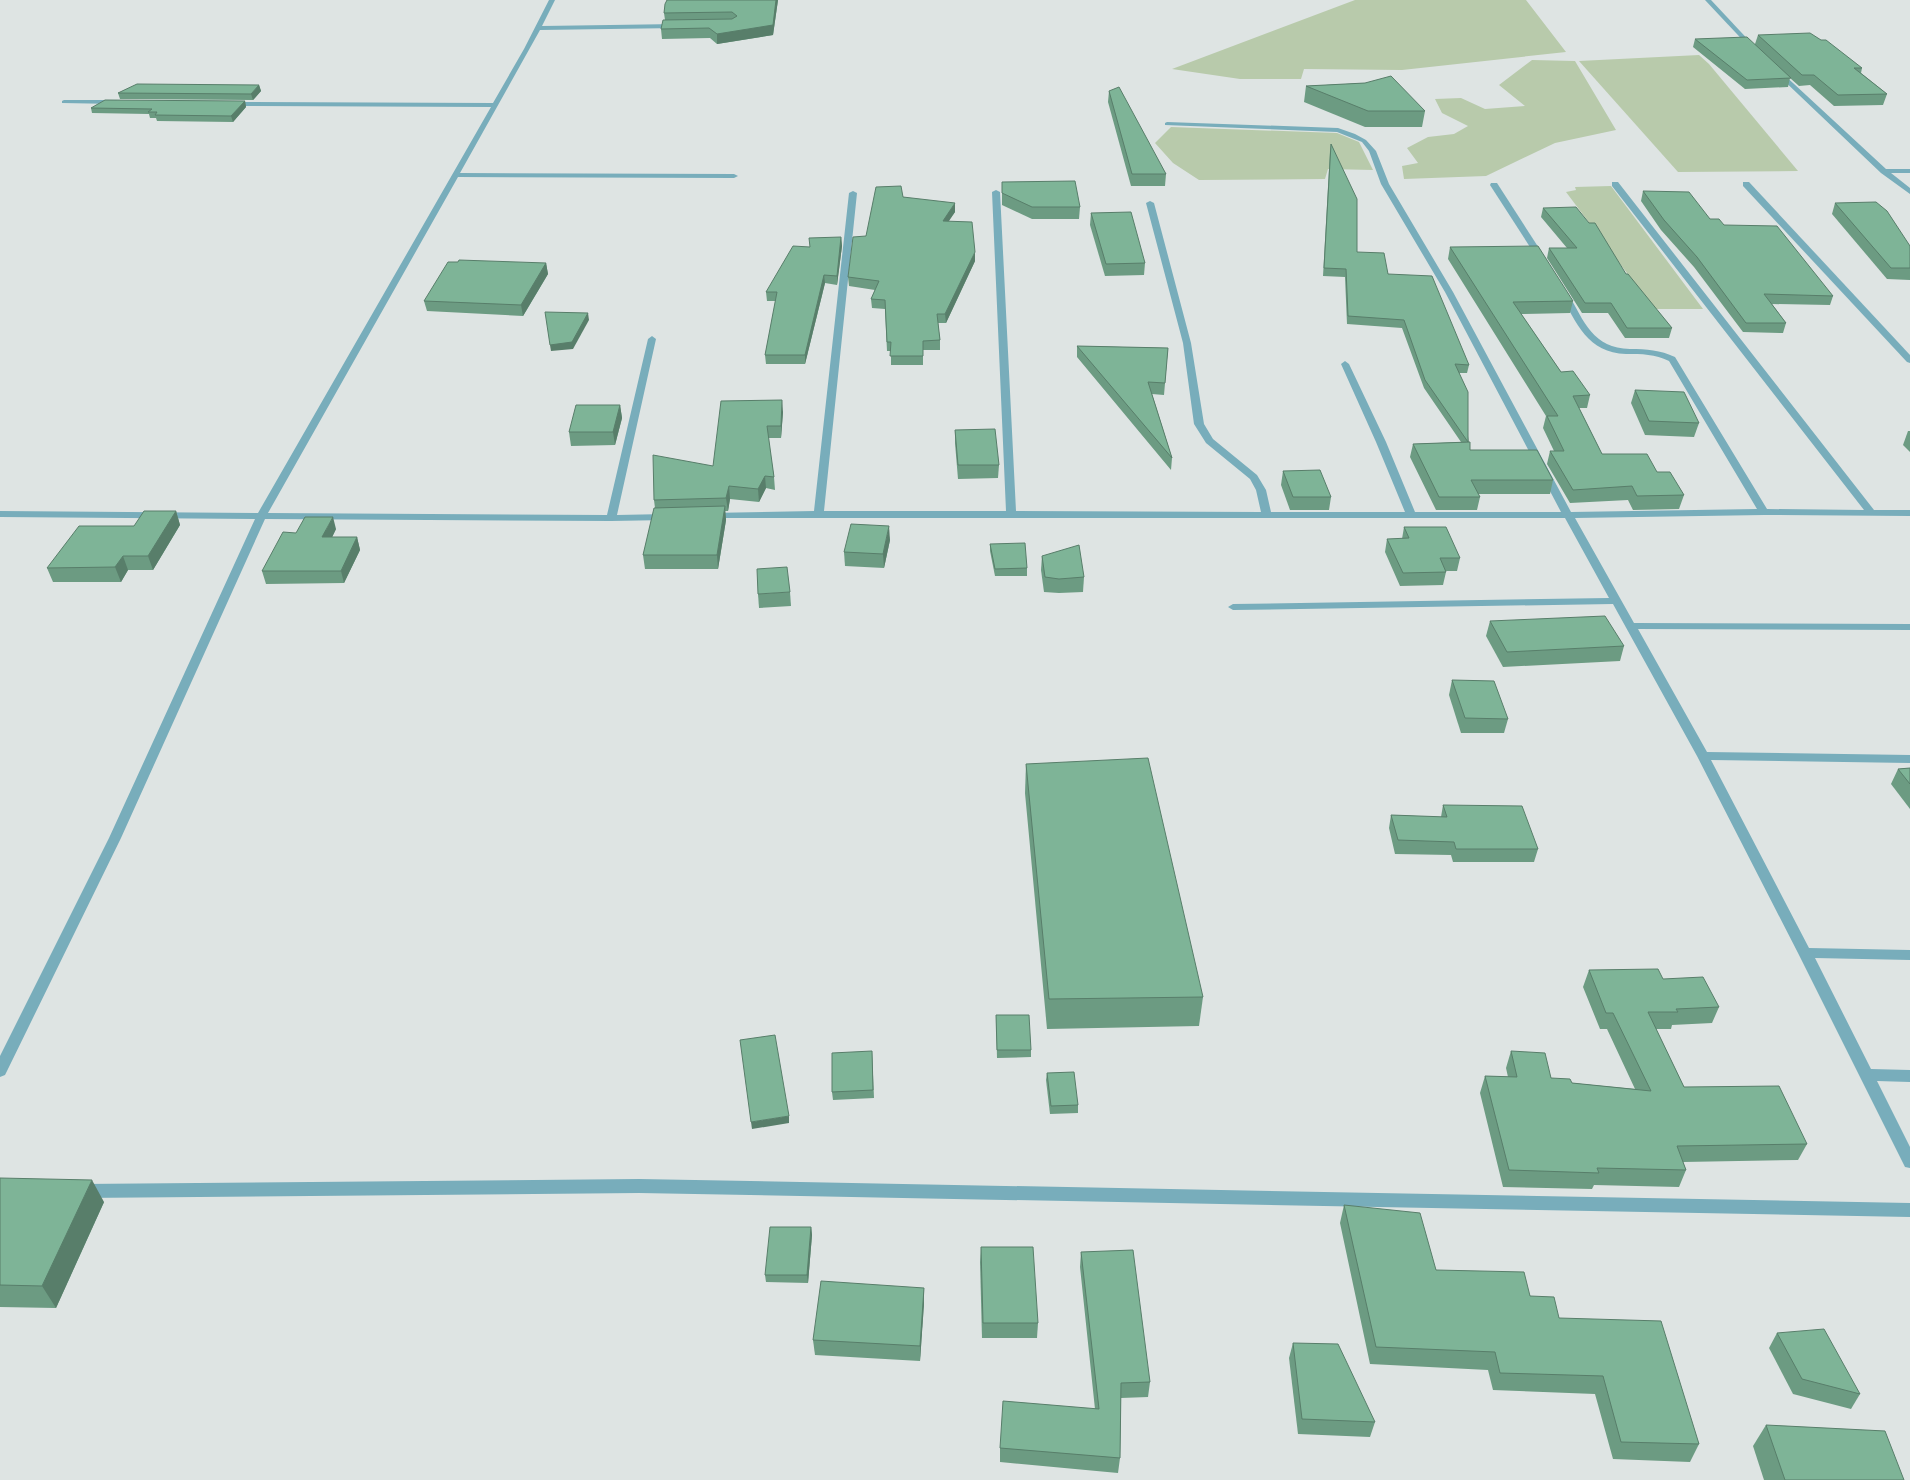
<svg xmlns="http://www.w3.org/2000/svg" width="1910" height="1480" font-family="Commissioner,sans-serif">
	<style>
		.green { fill: #b8caab }
		.lines { fill: none; stroke-linecap: round; stroke-linejoin: round }
		.minor { fill: #78adbb; fill-rule: evenodd }
		.wall { fill: #6c9b82 }
		.shaded-wall { fill: #587e6a }
		.building { fill: #7eb497; stroke: #587e6a }
	</style>
	<rect width="100%" height="100%" fill="#dee4e3"/>
	<g class="green">
		<path d="M 1355,0 L 1526,0 L 1566,52 L 1402,70 L 1304,69 L 1301,79 L 1240,79 L 1172,69 Z"/>
		<path d="M 1699,55 L 1709,64 L 1798,171 L 1678,172 L 1579,61 Z"/>
		<path d="M 1532,60 L 1575,61 L 1616,130 L 1555,143 L 1486,176 L 1404,179 L 1402,166 L 1418,163 L 1407,148 L 1428,137 L 1454,134 L 1468,126 L 1442,113 L 1435,99 L 1461,98 L 1485,109 L 1525,106 L 1499,85 Z"/>
		<path d="M 1171,127 L 1337,133 L 1359,142 L 1373,170 L 1328,169 L 1325,179 L 1199,180 L 1173,163 L 1155,143 Z"/>
		<path d="M 1611,186 L 1703,309 L 1654,309 L 1566,192 L 1576,190 L 1575,187 Z"/>
	</g>
	<g class="lines">
		<g class="minor">
			<path d="M 549,0 L 555,0 L 542,26 L 678,24 L 681,26 L 678,28 L 540,30 L 460,173 L 734,174 L 738,176 L 734,178 L 458,177 L 268,513 L 607,515 L 648,339 L 652,336 L 656,339 L 617,515 L 667,514 L 672,517 L 667,520 L 611,521 L 265,519 L 121,838 L 7,1071 L 5,1075 L 0,1077 L 0,1056 L 109,838 L 255,519 L 0,517 L 0,511 L 258,513 L 491,107 L 229,106 L 226,104 L 229,102 L 493,103 L 524,49 Z"/>
			<path d="M 1705,0 L 1711,0 L 1755,47 L 1755,49 L 1751,49 Z"/>
			<path d="M 1776,71 L 1780,71 L 1886,169 L 1910,169 L 1910,173 L 1891,173 L 1910,188 L 1910,194 L 1881,173 L 1776,73 Z"/>
			<path d="M 64,100 L 116,100 L 119,102 L 116,104 L 62,103 L 62,101 Z"/>
			<path d="M 1167,122 L 1338,128 L 1355,134 L 1366,140 L 1376,151 L 1389,184 L 1453,292 L 1571,512 L 1757,509 L 1669,361 C 1655,354 1642,354 1626,354 C 1588,353 1576,323 1560,293 L 1564,291 L 1568,293 C 1584,322 1593,348 1630,349 C 1647,349 1660,350 1675,357 L 1767,509 L 1864,510 L 1612,186 L 1612,182 L 1618,182 L 1874,510 L 1910,510 L 1910,516 L 1764,515 L 1575,518 L 1634,623 L 1910,624 L 1910,630 L 1638,629 L 1707,752 L 1910,755 L 1910,763 L 1711,760 L 1809,948 L 1910,950 L 1910,960 L 1815,958 L 1871,1069 L 1910,1070 L 1910,1082 L 1877,1081 L 1910,1147 L 1910,1168 L 1905,1167 L 1798,953 L 1697,756 L 1613,604 L 1233,610 L 1228,607 L 1233,604 L 1609,598 L 1565,518 L 705,518 L 704,516 L 709,513 L 814,511 L 849,193 L 853,191 L 857,193 L 824,511 L 1006,511 L 992,192 L 996,190 L 1000,192 L 1016,511 L 1261,512 L 1256,490 L 1250,479 L 1206,443 L 1194,424 L 1183,343 L 1146,203 L 1150,201 L 1154,203 L 1191,343 L 1204,424 L 1213,439 L 1257,475 L 1266,490 L 1271,512 L 1405,512 L 1376,442 L 1341,364 L 1345,361 L 1349,364 L 1386,442 L 1415,512 L 1561,512 L 1445,292 L 1381,184 L 1369,151 L 1362,142 L 1337,132 L 1165,125 L 1165,123 Z"/>
			<path d="M 1743,182 L 1749,182 L 1910,355 L 1910,363 L 1907,362 L 1743,186 Z"/>
			<path d="M 1491,183 L 1497,183 L 1546,259 L 1545,261 L 1539,261 L 1490,185 Z"/>
			<path d="M 639,1179 L 1910,1203 L 1910,1217 L 639,1193 L 81,1198 L 75,1196 L 73,1191 L 75,1186 L 81,1184 Z"/>
		</g>
	</g>
	<g class="wall">
		<path d="M 667,0 L 778,0 L 773,35 L 717,44 L 710,38 L 662,39 L 661,29 L 665,20 L 664,13 Z"/>
		<path d="M 1758,35 L 1862,68 L 1861,73 L 1887,94 L 1883,105 L 1834,106 L 1810,85 L 1799,86 L 1790,78 L 1788,87 L 1745,89 L 1693,47 L 1695,39 L 1755,44 Z"/>
		<path d="M 1365,83 L 1425,111 L 1422,127 L 1365,127 L 1304,102 L 1306,86 Z"/>
		<path d="M 259,85 L 261,91 L 253,100 L 120,99 L 118,93 Z"/>
		<path d="M 1109,91 L 1166,174 L 1165,186 L 1131,186 L 1108,102 Z"/>
		<path d="M 245,101 L 246,107 L 233,122 L 157,121 L 156,118 L 150,118 L 149,114 L 92,113 L 91,108 Z"/>
		<path d="M 1331,144 L 1357,252 L 1388,274 L 1469,365 L 1467,373 L 1459,373 L 1470,450 L 1553,480 L 1550,494 L 1478,494 L 1480,497 L 1477,510 L 1436,510 L 1410,457 L 1413,444 L 1461,442 L 1424,388 L 1402,328 L 1347,324 L 1345,277 L 1323,276 L 1330,151 Z"/>
		<path d="M 1002,182 L 1080,207 L 1079,219 L 1032,219 L 1002,205 Z"/>
		<path d="M 1643,191 L 1724,225 L 1833,296 L 1830,305 L 1772,304 L 1786,323 L 1783,333 L 1743,332 L 1694,267 L 1661,230 L 1641,201 Z"/>
		<path d="M 903,197 L 955,212 L 948,221 L 975,261 L 946,323 L 938,323 L 940,340 L 940,350 L 923,350 L 923,365 L 891,365 L 891,351 L 887,351 L 885,309 L 872,308 L 871,299 L 875,290 L 849,286 L 848,277 L 866,236 Z"/>
		<path d="M 1835,203 L 1910,246 L 1910,280 L 1887,279 L 1832,214 Z"/>
		<path d="M 1543,208 L 1626,274 L 1672,328 L 1669,338 L 1625,338 L 1608,313 L 1582,313 L 1547,258 L 1549,248 L 1567,248 L 1541,217 Z"/>
		<path d="M 1091,213 L 1145,263 L 1144,275 L 1105,276 L 1090,225 Z"/>
		<path d="M 841,237 L 842,246 L 837,285 L 825,283 L 805,364 L 766,364 L 765,355 L 776,301 L 767,301 L 766,292 Z"/>
		<path d="M 1450,247 L 1573,301 L 1570,313 L 1521,314 L 1561,372 L 1590,395 L 1587,408 L 1579,408 L 1602,454 L 1657,472 L 1684,495 L 1679,509 L 1633,510 L 1628,500 L 1570,503 L 1547,464 L 1550,451 L 1554,451 L 1543,428 L 1546,416 L 1448,259 Z"/>
		<path d="M 546,263 L 548,274 L 523,316 L 427,311 L 424,301 Z"/>
		<path d="M 1077,346 L 1168,348 L 1164,395 L 1152,394 L 1172,458 L 1171,470 L 1077,357 Z"/>
		<path d="M 1635,390 L 1699,423 L 1694,437 L 1645,435 L 1631,403 Z"/>
		<path d="M 620,405 L 622,418 L 615,445 L 571,446 L 569,432 Z"/>
		<path d="M 783,412 L 781,438 L 768,438 L 774,477 L 775,490 L 766,488 L 759,502 L 730,499 L 728,511 L 725,511 L 726,520 L 718,569 L 645,569 L 643,555 L 655,508 L 654,500 L 713,466 Z"/>
		<path d="M 955,430 L 999,465 L 998,478 L 958,479 L 955,443 Z"/>
		<path d="M 1908,431 L 1910,431 L 1910,452 L 1903,445 Z"/>
		<path d="M 1283,471 L 1331,497 L 1329,510 L 1290,510 L 1281,485 Z"/>
		<path d="M 176,511 L 180,525 L 153,570 L 128,570 L 121,582 L 53,582 L 47,568 L 134,526 Z"/>
		<path d="M 1404,527 L 1460,558 L 1457,571 L 1446,571 L 1446,572 L 1443,585 L 1400,586 L 1385,552 L 1387,539 L 1402,539 Z"/>
		<path d="M 336,529 L 332,537 L 357,537 L 360,550 L 344,583 L 266,584 L 262,571 L 296,533 Z"/>
		<path d="M 890,540 L 884,568 L 845,566 L 844,552 Z"/>
		<path d="M 990,544 L 1027,568 L 1027,576 L 995,576 L 990,551 Z"/>
		<path d="M 1042,556 L 1084,577 L 1083,592 L 1059,593 L 1044,592 L 1041,570 Z"/>
		<path d="M 790,592 L 791,606 L 759,608 L 758,594 Z"/>
		<path d="M 1490,621 L 1624,646 L 1620,661 L 1503,667 L 1486,636 Z"/>
		<path d="M 1452,680 L 1508,719 L 1504,733 L 1461,733 L 1449,695 Z"/>
		<path d="M 1026,764 L 1203,997 L 1199,1026 L 1047,1029 L 1025,793 Z"/>
		<path d="M 1910,768 L 1910,809 L 1891,784 L 1898,769 Z"/>
		<path d="M 1443,805 L 1538,849 L 1534,862 L 1453,862 L 1451,855 L 1395,854 L 1389,828 L 1391,815 L 1441,817 Z"/>
		<path d="M 1589,970 L 1663,979 L 1719,1007 L 1712,1023 L 1672,1025 L 1671,1029 L 1656,1029 L 1684,1087 L 1807,1144 L 1798,1160 L 1683,1162 L 1686,1170 L 1679,1187 L 1594,1185 L 1592,1189 L 1503,1187 L 1480,1093 L 1485,1076 L 1508,1077 L 1506,1068 L 1511,1051 L 1551,1078 L 1572,1083 L 1635,1089 L 1607,1029 L 1600,1029 L 1583,987 Z"/>
		<path d="M 996,1015 L 1031,1050 L 1031,1057 L 997,1058 Z"/>
		<path d="M 872,1051 L 874,1098 L 833,1100 L 832,1092 Z"/>
		<path d="M 1047,1073 L 1078,1105 L 1078,1113 L 1050,1114 L 1046,1080 Z"/>
		<path d="M 0,1178 L 104,1202 L 56,1308 L 0,1307 Z"/>
		<path d="M 1344,1205 L 1436,1270 L 1530,1296 L 1559,1318 L 1699,1444 L 1690,1462 L 1613,1459 L 1595,1394 L 1493,1390 L 1488,1370 L 1370,1364 L 1340,1223 Z"/>
		<path d="M 811,1227 L 812,1235 L 808,1283 L 766,1282 L 765,1275 Z"/>
		<path d="M 981,1247 L 1038,1323 L 1037,1338 L 982,1338 L 980,1262 Z"/>
		<path d="M 1081,1252 L 1150,1382 L 1148,1397 L 1121,1398 L 1120,1458 L 1118,1473 L 1000,1462 L 1000,1448 L 1095,1409 L 1080,1267 Z"/>
		<path d="M 924,1288 L 924,1303 L 920,1361 L 815,1355 L 813,1340 Z"/>
		<path d="M 1777,1333 L 1860,1394 L 1851,1409 L 1793,1394 L 1769,1348 Z"/>
		<path d="M 1293,1343 L 1375,1422 L 1370,1437 L 1298,1434 L 1289,1358 Z"/>
		<path d="M 1766,1425 L 1904,1480 L 1764,1480 L 1753,1446 Z"/>
	</g>
	<g class="shaded-wall">
		<path d="M 776,0 L 778,0 L 773,35 L 717,44 L 717,34 Z"/>
		<path d="M 259,85 L 261,91 L 253,100 L 251,94 Z"/>
		<path d="M 245,101 L 246,107 L 233,122 L 231,116 Z"/>
		<path d="M 955,203 L 955,212 L 943,230 L 943,221 Z"/>
		<path d="M 841,237 L 842,246 L 837,285 L 837,276 Z"/>
		<path d="M 975,252 L 975,261 L 946,323 L 945,314 Z"/>
		<path d="M 546,263 L 548,274 L 523,316 L 521,305 Z"/>
		<path d="M 824,275 L 825,283 L 805,364 L 805,355 Z"/>
		<path d="M 588,313 L 589,320 L 573,349 L 551,351 L 550,345 Z"/>
		<path d="M 782,400 L 783,412 L 781,438 L 781,426 Z"/>
		<path d="M 620,405 L 622,418 L 615,445 L 613,432 Z"/>
		<path d="M 765,476 L 766,488 L 759,502 L 758,489 Z"/>
		<path d="M 729,486 L 730,499 L 728,511 L 726,498 Z"/>
		<path d="M 725,506 L 726,520 L 718,569 L 717,555 Z"/>
		<path d="M 176,511 L 180,525 L 153,570 L 148,556 Z"/>
		<path d="M 333,517 L 336,529 L 326,550 L 322,537 Z"/>
		<path d="M 889,526 L 890,540 L 884,568 L 883,554 Z"/>
		<path d="M 357,537 L 360,550 L 344,583 L 341,571 Z"/>
		<path d="M 123,556 L 128,570 L 121,582 L 115,567 Z"/>
		<path d="M 789,1116 L 789,1123 L 752,1129 L 751,1122 Z"/>
		<path d="M 92,1180 L 104,1202 L 56,1308 L 42,1286 Z"/>
		<path d="M 811,1227 L 812,1235 L 808,1283 L 807,1275 Z"/>
		<path d="M 924,1288 L 924,1303 L 920,1361 L 920,1346 Z"/>
	</g>
	<g class="building">
		<path d="M 667,0 L 776,0 L 773,25 L 717,34 L 709,28 L 661,29 L 663,20 L 732,19 L 737,16 L 732,12 L 664,13 L 665,4 Z"/>
		<path d="M 1810,33 L 1821,40 L 1826,40 L 1862,68 L 1854,68 L 1887,94 L 1838,95 L 1814,75 L 1802,75 L 1758,35 Z"/>
		<path d="M 1747,37 L 1791,78 L 1747,80 L 1695,39 Z"/>
		<path d="M 1391,76 L 1425,111 L 1368,111 L 1306,86 L 1365,83 Z"/>
		<path d="M 137,84 L 259,85 L 251,94 L 118,93 Z"/>
		<path d="M 1119,87 L 1166,174 L 1132,174 L 1109,91 Z"/>
		<path d="M 105,100 L 245,101 L 231,116 L 155,115 L 157,112 L 148,112 L 152,109 L 91,108 Z"/>
		<path d="M 1331,144 L 1357,199 L 1357,252 L 1384,253 L 1388,274 L 1432,276 L 1469,365 L 1455,364 L 1468,392 L 1468,442 L 1425,380 L 1404,320 L 1348,316 L 1346,269 L 1324,268 Z"/>
		<path d="M 1075,181 L 1080,207 L 1032,207 L 1002,193 L 1002,182 Z"/>
		<path d="M 901,186 L 903,197 L 955,203 L 943,221 L 972,222 L 975,252 L 945,314 L 937,314 L 940,340 L 923,341 L 923,356 L 890,356 L 891,342 L 887,342 L 885,300 L 871,299 L 879,281 L 848,277 L 853,237 L 866,236 L 876,187 Z"/>
		<path d="M 1643,191 L 1689,192 L 1710,219 L 1719,219 L 1724,225 L 1777,226 L 1833,296 L 1764,294 L 1786,323 L 1746,323 L 1697,257 L 1664,220 Z"/>
		<path d="M 1876,202 L 1887,211 L 1910,246 L 1910,268 L 1891,268 L 1835,203 Z"/>
		<path d="M 1576,207 L 1589,223 L 1595,223 L 1626,274 L 1628,274 L 1672,328 L 1627,328 L 1611,303 L 1585,303 L 1549,248 L 1577,248 L 1543,208 Z"/>
		<path d="M 1131,212 L 1145,263 L 1106,264 L 1091,213 Z"/>
		<path d="M 841,237 L 837,276 L 824,275 L 805,355 L 765,355 L 777,292 L 766,292 L 793,246 L 810,247 L 809,238 Z"/>
		<path d="M 1538,246 L 1573,301 L 1513,302 L 1561,372 L 1573,371 L 1590,395 L 1573,396 L 1602,454 L 1647,454 L 1657,472 L 1670,472 L 1684,495 L 1637,496 L 1632,486 L 1573,490 L 1550,451 L 1564,451 L 1547,416 L 1558,416 L 1450,247 Z"/>
		<path d="M 459,260 L 546,263 L 521,305 L 424,301 L 448,262 L 458,262 Z"/>
		<path d="M 545,312 L 588,313 L 572,342 L 550,345 Z"/>
		<path d="M 1077,346 L 1168,348 L 1165,383 L 1148,382 L 1172,458 Z"/>
		<path d="M 1635,390 L 1684,392 L 1699,423 L 1649,421 Z"/>
		<path d="M 782,400 L 781,426 L 767,426 L 774,477 L 765,476 L 758,489 L 729,486 L 726,498 L 654,500 L 653,455 L 713,466 L 721,401 Z"/>
		<path d="M 576,405 L 620,405 L 613,432 L 569,432 Z"/>
		<path d="M 995,429 L 999,465 L 958,465 L 955,430 Z"/>
		<path d="M 1470,442 L 1470,450 L 1537,450 L 1553,480 L 1471,480 L 1480,497 L 1439,497 L 1413,444 Z"/>
		<path d="M 1320,470 L 1331,497 L 1293,497 L 1283,471 Z"/>
		<path d="M 725,506 L 717,555 L 643,555 L 654,508 Z"/>
		<path d="M 144,511 L 176,511 L 148,556 L 123,556 L 115,567 L 47,568 L 79,526 L 134,526 Z"/>
		<path d="M 305,517 L 333,517 L 322,537 L 357,537 L 341,571 L 262,571 L 283,532 L 296,533 Z"/>
		<path d="M 851,524 L 889,526 L 883,554 L 844,552 Z"/>
		<path d="M 1404,527 L 1446,527 L 1460,558 L 1440,558 L 1446,572 L 1403,573 L 1387,539 L 1409,538 Z"/>
		<path d="M 1025,543 L 1027,568 L 995,569 L 990,544 Z"/>
		<path d="M 1079,545 L 1084,577 L 1059,579 L 1045,577 L 1042,556 Z"/>
		<path d="M 787,567 L 790,592 L 758,594 L 757,569 Z"/>
		<path d="M 1605,616 L 1624,646 L 1507,652 L 1490,621 Z"/>
		<path d="M 1452,680 L 1494,681 L 1508,719 L 1465,718 Z"/>
		<path d="M 1148,758 L 1203,997 L 1049,999 L 1026,764 Z"/>
		<path d="M 1910,768 L 1910,784 L 1898,769 Z"/>
		<path d="M 1443,805 L 1522,806 L 1538,849 L 1456,849 L 1454,842 L 1398,840 L 1391,815 L 1447,817 Z"/>
		<path d="M 1658,969 L 1663,979 L 1703,977 L 1719,1007 L 1676,1009 L 1678,1012 L 1648,1012 L 1684,1087 L 1779,1086 L 1807,1144 L 1677,1146 L 1686,1170 L 1597,1168 L 1599,1173 L 1509,1170 L 1485,1076 L 1517,1077 L 1511,1051 L 1545,1053 L 1551,1078 L 1570,1079 L 1572,1083 L 1651,1091 L 1613,1013 L 1606,1013 L 1589,970 Z"/>
		<path d="M 996,1015 L 1029,1015 L 1031,1050 L 997,1050 Z"/>
		<path d="M 775,1035 L 789,1116 L 751,1122 L 740,1040 Z"/>
		<path d="M 872,1051 L 873,1090 L 832,1092 L 832,1053 Z"/>
		<path d="M 1074,1072 L 1078,1105 L 1051,1106 L 1047,1073 Z"/>
		<path d="M 0,1178 L 92,1180 L 42,1286 L 0,1285 Z"/>
		<path d="M 1344,1205 L 1420,1213 L 1436,1270 L 1524,1272 L 1530,1296 L 1554,1297 L 1559,1318 L 1661,1321 L 1699,1444 L 1621,1442 L 1603,1376 L 1500,1373 L 1495,1352 L 1376,1347 Z"/>
		<path d="M 770,1227 L 811,1227 L 807,1275 L 765,1275 Z"/>
		<path d="M 981,1247 L 1033,1247 L 1038,1323 L 983,1323 Z"/>
		<path d="M 1133,1250 L 1150,1382 L 1121,1383 L 1120,1458 L 1000,1448 L 1003,1401 L 1099,1409 L 1081,1252 Z"/>
		<path d="M 821,1281 L 924,1288 L 920,1346 L 813,1340 Z"/>
		<path d="M 1824,1329 L 1860,1394 L 1802,1379 L 1777,1333 Z"/>
		<path d="M 1293,1343 L 1338,1344 L 1375,1422 L 1302,1419 Z"/>
		<path d="M 1766,1425 L 1885,1431 L 1904,1480 L 1785,1480 Z"/>
	</g>
</svg>
